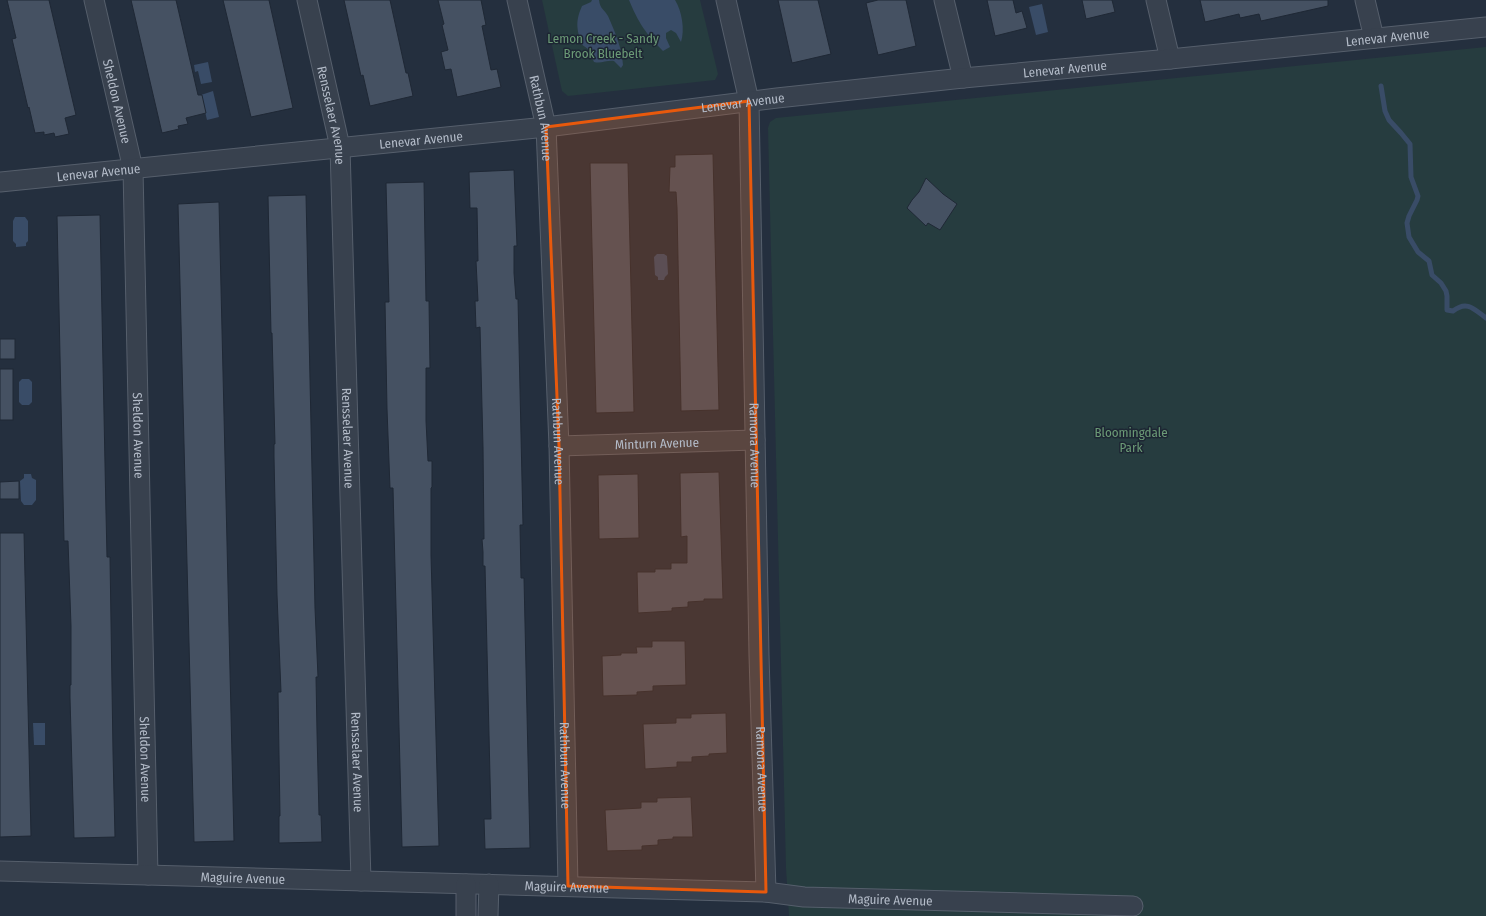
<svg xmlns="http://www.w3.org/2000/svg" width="1486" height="916" font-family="'Fira Sans Condensed',sans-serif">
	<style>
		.green { fill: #263c3f }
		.water { fill: #394c67 }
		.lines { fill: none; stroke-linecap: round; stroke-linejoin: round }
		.stream { stroke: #394c67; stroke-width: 5 }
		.building { fill: #455162; stroke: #1f2835 }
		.street-casing { stroke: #565f6c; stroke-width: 21 }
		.street { stroke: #38414e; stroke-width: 19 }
		.marked { fill: #e8590c; fill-opacity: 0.2; stroke: #e8590c; stroke-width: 3; stroke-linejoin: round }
		.labels { text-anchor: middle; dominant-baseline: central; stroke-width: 3; stroke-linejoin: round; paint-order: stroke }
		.street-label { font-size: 13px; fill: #b4bcc9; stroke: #1d2633 }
		.park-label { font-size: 13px; fill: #6b9a76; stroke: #1d2633 }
	</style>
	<rect width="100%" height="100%" fill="#242f3e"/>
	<g class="green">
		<path d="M 542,0 L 700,0 L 718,74 L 715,80 L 568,96 L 562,91 Z"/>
		<path d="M 1486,47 L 1486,916 L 789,916 L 786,868 L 768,128 L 770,122 L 776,118 Z"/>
	</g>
	<g class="water">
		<path d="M 592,0 L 599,0 C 600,9 604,9 608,16 C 615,32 622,48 623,65 L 621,68 L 614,61 C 607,60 601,64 594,62 L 588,49 L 581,44 C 577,28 575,22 582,6 L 591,2 Z"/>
		<path d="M 629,0 L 675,0 C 682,11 685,30 681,42 L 676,33 L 671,30 L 666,33 L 666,38 L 670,47 L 663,51 C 646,34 638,22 629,0 Z"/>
		<path d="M 1042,4 L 1048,32 L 1036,35 L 1029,7 Z"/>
		<path d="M 208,62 L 212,82 L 201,84 L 198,71 L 195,72 L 194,65 Z"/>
		<path d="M 213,91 L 219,117 L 207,120 L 201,95 Z"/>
		<path d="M 15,217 L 25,217 L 28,221 L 28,241 L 26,243 L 26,246 L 16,247 L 16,244 L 13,241 L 13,221 Z"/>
		<path d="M 657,254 L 664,254 L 667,256 L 668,274 L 665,277 L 664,280 L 658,280 L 658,277 L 655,275 L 654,257 Z"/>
		<path d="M 22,379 L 29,379 L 32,382 L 32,402 L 29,405 L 22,405 L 19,402 L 19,382 Z"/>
		<path d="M 24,474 L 31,474 L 32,478 L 36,480 L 36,500 L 32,505 L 24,505 L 21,501 L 20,481 L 24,478 Z"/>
		<path d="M 33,723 L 45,723 L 45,745 L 34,745 Z"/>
	</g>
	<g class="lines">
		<path class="stream" d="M 1381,86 L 1385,111 L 1389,120 L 1401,133 L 1410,144 L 1411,177 L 1418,196 L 1417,200 L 1409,216 L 1407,223 L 1409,237 L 1418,252 L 1429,261 L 1432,275 L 1441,283 L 1446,291 L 1447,296 L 1447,310 L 1453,311 C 1467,300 1474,309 1486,318"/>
	</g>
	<g class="building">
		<path d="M 7,0 L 49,0 L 76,115 L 65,118 L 69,134 L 55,137 L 54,133 L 44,135 L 44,132 L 35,133 L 29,107 L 28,108 L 12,39 L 16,38 Z"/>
		<path d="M 131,0 L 176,0 L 198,95 L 202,95 L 206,113 L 186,118 L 188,124 L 178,126 L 179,129 L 162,133 Z"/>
		<path d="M 223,0 L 269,0 L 293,108 L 251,117 Z"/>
		<path d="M 344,0 L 390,0 L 406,73 L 408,73 L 413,96 L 370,106 L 363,75 L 361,76 Z"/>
		<path d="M 438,0 L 481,0 L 486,25 L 482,26 L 491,70 L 497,69 L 501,87 L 457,97 L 451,69 L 445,70 L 441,52 L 448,50 L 442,25 L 444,24 Z"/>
		<path d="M 778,0 L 818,0 L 831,54 L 792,63 Z"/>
		<path d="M 878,0 L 906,0 L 916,46 L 878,55 L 866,3 Z"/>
		<path d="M 987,0 L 1013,0 L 1016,13 L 1022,11 L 1027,28 L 995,36 Z"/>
		<path d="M 1082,0 L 1112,0 L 1115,12 L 1086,19 Z"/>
		<path d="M 1200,0 L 1328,0 L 1328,6 L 1261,21 L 1259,14 L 1240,18 L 1239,14 L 1205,22 Z"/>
		<path d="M 713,154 L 719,410 L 681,411 L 677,208 L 676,192 L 669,192 L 670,167 L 675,167 L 675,155 Z"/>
		<path d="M 590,163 L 628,163 L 634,412 L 596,413 Z"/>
		<path d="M 514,170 L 517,246 L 514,246 L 514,273 L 516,299 L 518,299 L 523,525 L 520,525 L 521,578 L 524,578 L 530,848 L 485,849 L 484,819 L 491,819 L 485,566 L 483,566 L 483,552 L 482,539 L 484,539 L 483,447 L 480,327 L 476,328 L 475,301 L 478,301 L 476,261 L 478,261 L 477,208 L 470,208 L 469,172 Z"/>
		<path d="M 926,178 L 943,194 L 957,204 L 940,230 L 928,223 L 926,226 L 907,208 L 912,200 L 919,192 Z"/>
		<path d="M 424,182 L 426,301 L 429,301 L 430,368 L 426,368 L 426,421 L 428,461 L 432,461 L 432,487 L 431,488 L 431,555 L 439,846 L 402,847 L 393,488 L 390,488 L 387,409 L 385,302 L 389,302 L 386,183 Z"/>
		<path d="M 306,195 L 315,608 L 318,677 L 316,677 L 317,732 L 319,815 L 321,815 L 322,842 L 279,843 L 279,816 L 280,816 L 278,692 L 281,692 L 277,595 L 274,457 L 274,444 L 275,444 L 272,333 L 271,333 L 268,196 Z"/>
		<path d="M 219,202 L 234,841 L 194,842 L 178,204 Z"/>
		<path d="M 100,215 L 106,513 L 107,557 L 110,557 L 113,752 L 115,837 L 74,838 L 70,698 L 70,685 L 71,685 L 71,626 L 68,541 L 64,541 L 57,216 Z"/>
		<rect x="0" y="339" width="15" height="20"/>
		<rect x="0" y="369" width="13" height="51"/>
		<path d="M 719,472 L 723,599 L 704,599 L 704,601 L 688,602 L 688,607 L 672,608 L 672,611 L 638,613 L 637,572 L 655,572 L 655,569 L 671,569 L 671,563 L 687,563 L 687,536 L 681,537 L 680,473 Z"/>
		<path d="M 638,474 L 639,538 L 599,539 L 598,475 Z"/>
		<path d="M 19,481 L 19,499 L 0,499 L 0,482 Z"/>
		<path d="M 0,533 L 24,533 L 31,836 L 0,837 Z"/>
		<path d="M 652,641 L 685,641 L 686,685 L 653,686 L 653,691 L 637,692 L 637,695 L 603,696 L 602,656 L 621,655 L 621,653 L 637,653 L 636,647 L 652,647 Z"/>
		<path d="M 726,713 L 727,753 L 709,754 L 709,756 L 692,757 L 692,762 L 677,762 L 677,767 L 645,769 L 643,724 L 676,723 L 676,718 L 691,718 L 691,714 Z"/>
		<path d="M 691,797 L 693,837 L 673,837 L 673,839 L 658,840 L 658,845 L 642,846 L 642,850 L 607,851 L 605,810 L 641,808 L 641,802 L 657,802 L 657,798 Z"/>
	</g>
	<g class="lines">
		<g class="street-casing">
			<g id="street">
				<path id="s1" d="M 94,0 L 133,169 L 148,875"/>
				<path id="s2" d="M 307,0 L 340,147 L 361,881"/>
				<path id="s3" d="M 517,0 L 546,127 L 559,446 L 568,886"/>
				<path id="s4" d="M 726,0 L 749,101 L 759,655 L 766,892"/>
				<path d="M 944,0 L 963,78"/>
				<path d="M 1156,0 L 1170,59"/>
				<path d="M 1365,0 L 1374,38"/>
				<path id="s5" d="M 0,182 L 546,127 L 777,98 L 963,78 L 1170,59 L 1486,27"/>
				<path id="s6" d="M 559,446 L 755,440"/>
				<path id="s7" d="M 0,871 L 766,892 L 804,897 L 1133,906"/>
				<path d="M 466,916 L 466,884"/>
				<path d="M 488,916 L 489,884"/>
			</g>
		</g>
		<use href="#street" class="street"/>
	</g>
	<path class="marked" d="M 749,101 L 766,892 L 568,886 L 559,446 L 546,127 Z"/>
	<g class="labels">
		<g class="street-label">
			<text stroke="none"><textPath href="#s5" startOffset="1395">Lenevar Avenue</textPath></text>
			<text stroke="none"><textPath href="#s5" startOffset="1071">Lenevar Avenue</textPath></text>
			<text stroke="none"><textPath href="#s1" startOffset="104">Sheldon Avenue</textPath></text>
			<text stroke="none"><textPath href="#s5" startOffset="747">Lenevar Avenue</textPath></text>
			<text stroke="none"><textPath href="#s2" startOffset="118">Rensselaer Avenue</textPath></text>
			<text stroke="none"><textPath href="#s3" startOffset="121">Rathbun Avenue</textPath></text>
			<text stroke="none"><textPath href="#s5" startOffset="423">Lenevar Avenue</textPath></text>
			<text stroke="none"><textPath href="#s5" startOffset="99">Lenevar Avenue</textPath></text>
			<text stroke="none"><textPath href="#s1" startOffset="440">Sheldon Avenue</textPath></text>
			<text stroke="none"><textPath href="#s2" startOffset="442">Rensselaer Avenue</textPath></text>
			<text stroke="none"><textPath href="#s3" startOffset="445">Rathbun Avenue</textPath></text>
			<text stroke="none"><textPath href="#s6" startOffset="98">Minturn Avenue</textPath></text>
			<text stroke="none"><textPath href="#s4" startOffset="448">Ramona Avenue</textPath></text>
			<text stroke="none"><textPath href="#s1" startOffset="764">Sheldon Avenue</textPath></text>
			<text stroke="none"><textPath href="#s2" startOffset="766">Rensselaer Avenue</textPath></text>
			<text stroke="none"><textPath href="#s3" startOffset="769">Rathbun Avenue</textPath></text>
			<text stroke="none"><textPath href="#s4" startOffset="772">Ramona Avenue</textPath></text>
			<text stroke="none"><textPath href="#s7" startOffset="243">Maguire Avenue</textPath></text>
			<text stroke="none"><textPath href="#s7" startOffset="567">Maguire Avenue</textPath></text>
			<text stroke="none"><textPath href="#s7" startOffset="891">Maguire Avenue</textPath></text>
		</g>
		<g class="park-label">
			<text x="603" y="38">Lemon Creek - Sandy<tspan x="603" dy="15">Brook Bluebelt</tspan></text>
			<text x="1131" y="432">Bloomingdale<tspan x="1131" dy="15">Park</tspan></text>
		</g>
	</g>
</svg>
